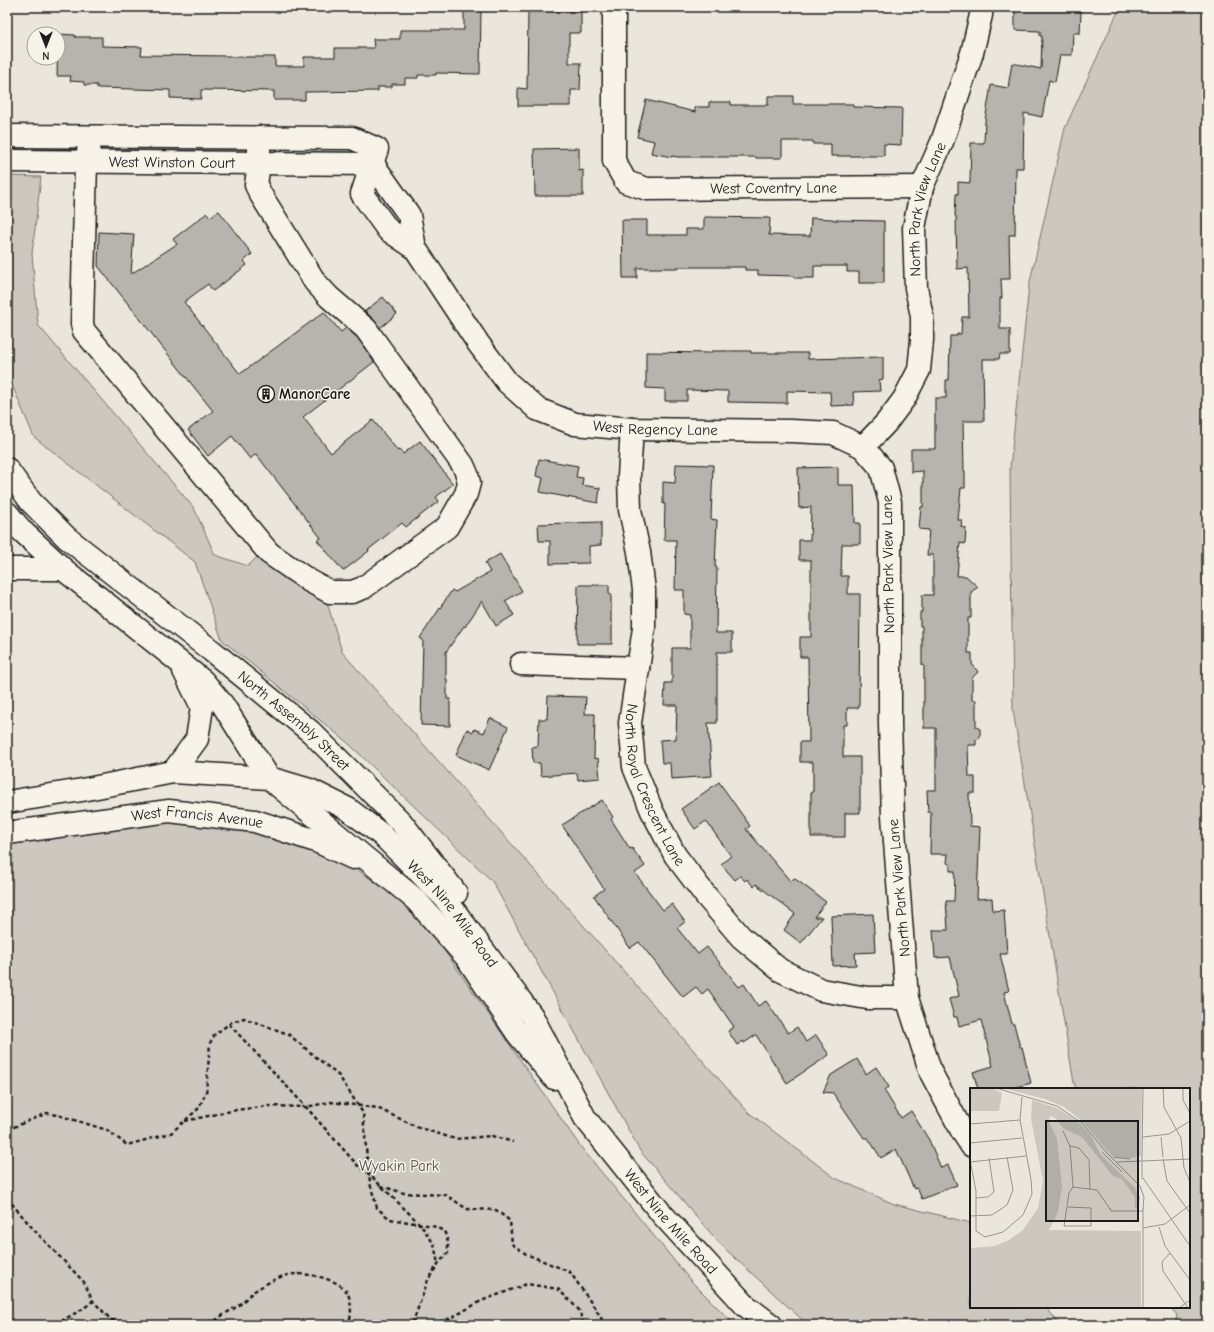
<svg xmlns="http://www.w3.org/2000/svg" width="1214" height="1332" font-family="'Comic Neue',sans-serif">
	<style>
		.green { fill: #ccc8c0; stroke: #74726e }
		.building { fill: #b6b4ac; stroke: #1c1c1c }
		.lines { fill: none; stroke-linecap: round; stroke-linejoin: round }
		.minor-casing { stroke: #1c1c1c; stroke-width: 25 }
		.major-casing { stroke: #1c1c1c; stroke-width: 25 }
		.path { stroke: #1c1c1c; stroke-width: 2.5; stroke-dasharray: 4 3; stroke-linecap: butt }
		.minor { stroke: #f7f3e8; stroke-width: 22 }
		.major { stroke: #f7f3e8; stroke-width: 22 }
		.labels { text-anchor: middle; dominant-baseline: central; stroke-width: 3; stroke-linejoin: round; paint-order: stroke }
		.street-label { font-size: 15px; fill: #1c1c1c; stroke: #f7f3e8 }
		.poi-label { font-size: 15px; font-weight: bold; fill: #1c1c1c; stroke: #f7f3e8; text-anchor: start }
		.park-label { font-size: 15px; fill: #51504d; stroke: #f7f3e8 }
		.inset-road { fill: none; stroke: #98958f; stroke-width: 1 }
		.view { fill: #1c1c1c; fill-opacity: 0.15; stroke: #1c1c1c; stroke-width: 2 }
		.inset-edge { fill: none; stroke: #1c1c1c; stroke-width: 2 }
	</style>
	<rect width="100%" height="100%" fill="#eae6dc"/>
	<filter id="ink" filterUnits="userSpaceOnUse"><feTurbulence type="fractalNoise" baseFrequency=".025" numOctaves="2"/><feDisplacementMap in="SourceGraphic" scale="8" xChannelSelector="R" yChannelSelector="G"/><feConvolveMatrix kernelMatrix="1 2 1 2 8 2 1 2 1" color-interpolation-filters="sRGB"/></filter>
	<g filter="url(#ink)">
		<g class="green">
			<path d="M 1120,7 L 1207,7 L 1207,1325 L 1175,1325 L 1177,1315 L 1170,1307 L 1189,1307 L 1189,1089 L 1076,1089 L 1074,1083 L 1013,710 L 1010,468 L 1029,286 L 1065,128 Z"/>
			<path d="M 7,176 L 41,177 L 32,254 L 38,325 L 194,508 L 215,555 L 248,566 L 259,555 L 327,602 L 342,652 L 748,1112 L 835,1178 L 894,1204 L 971,1223 L 971,1307 L 1046,1307 L 1060,1325 L 808,1325 L 721,1245 L 640,1151 L 492,881 L 348,743 L 222,640 L 195,562 L 34,437 L 7,373 Z"/>
			<path d="M 136,820 L 221,820 L 342,859 L 395,896 L 435,937 L 580,1146 L 691,1281 L 735,1325 L 7,1325 L 7,843 Z"/>
		</g>
		<g class="building">
			<path d="M 464,7 L 481,7 L 480,74 L 436,73 L 436,75 L 418,75 L 418,78 L 405,78 L 405,84 L 392,84 L 392,87 L 378,87 L 378,91 L 305,92 L 305,100 L 274,100 L 274,91 L 201,90 L 201,99 L 170,98 L 170,90 L 97,88 L 97,85 L 84,85 L 84,82 L 70,81 L 71,76 L 57,76 L 58,34 L 75,35 L 75,37 L 102,37 L 102,46 L 142,47 L 141,55 L 231,56 L 231,57 L 275,57 L 275,66 L 304,66 L 304,57 L 335,57 L 335,48 L 374,48 L 373,39 L 400,39 L 400,30 L 464,30 Z"/>
			<path d="M 1015,7 L 1073,7 L 1073,11 L 1081,11 L 1080,33 L 1073,33 L 1072,55 L 1060,55 L 1055,82 L 1049,80 L 1042,117 L 1024,113 L 1023,168 L 1016,168 L 1015,235 L 1009,235 L 1010,279 L 1001,279 L 1002,298 L 1000,298 L 1000,329 L 1010,329 L 1010,354 L 1000,354 L 999,359 L 983,359 L 984,421 L 963,421 L 964,471 L 965,471 L 965,488 L 961,488 L 958,520 L 962,520 L 961,527 L 966,528 L 965,544 L 960,543 L 957,576 L 966,576 L 978,587 L 971,592 L 971,618 L 968,618 L 968,653 L 972,653 L 972,664 L 978,672 L 972,678 L 972,700 L 976,700 L 976,727 L 980,729 L 980,738 L 976,740 L 976,745 L 968,745 L 969,777 L 975,777 L 975,793 L 969,793 L 970,826 L 980,827 L 977,899 L 992,898 L 993,911 L 1004,910 L 1007,954 L 1000,954 L 1009,991 L 1004,992 L 1012,1024 L 1014,1024 L 1020,1047 L 1022,1047 L 1031,1083 L 1010,1089 L 978,1089 L 973,1072 L 993,1066 L 981,1020 L 959,1026 L 957,1017 L 954,1017 L 949,999 L 959,996 L 950,957 L 935,958 L 933,930 L 948,930 L 946,901 L 954,901 L 955,871 L 950,871 L 950,864 L 947,863 L 948,854 L 930,854 L 931,812 L 928,813 L 927,790 L 936,790 L 936,728 L 924,728 L 924,665 L 922,665 L 922,626 L 920,626 L 920,612 L 922,612 L 922,595 L 933,595 L 933,555 L 927,555 L 929,530 L 919,529 L 921,507 L 923,507 L 923,471 L 911,472 L 911,449 L 935,449 L 935,398 L 946,398 L 946,380 L 949,380 L 950,336 L 957,336 L 957,334 L 961,334 L 962,317 L 969,317 L 968,268 L 957,269 L 956,216 L 955,216 L 956,194 L 958,194 L 958,182 L 970,183 L 971,143 L 984,143 L 985,121 L 991,85 L 1008,88 L 1012,63 L 1041,69 L 1042,36 L 1040,36 L 1040,31 L 1015,30 Z"/>
			<path d="M 528,11 L 581,11 L 581,33 L 569,33 L 569,63 L 581,63 L 580,90 L 571,90 L 571,106 L 518,106 L 518,88 L 527,89 Z"/>
			<path d="M 768,96 L 793,96 L 793,104 L 853,104 L 853,107 L 902,108 L 901,145 L 884,144 L 884,156 L 831,156 L 831,144 L 813,144 L 813,141 L 782,141 L 782,158 L 756,158 L 756,157 L 678,157 L 672,156 L 672,157 L 651,153 L 654,141 L 637,137 L 646,100 L 695,112 L 695,107 L 709,107 L 709,102 L 731,102 L 731,105 L 768,105 Z"/>
			<path d="M 579,148 L 579,171 L 583,170 L 583,196 L 535,196 L 534,149 Z"/>
			<path d="M 219,211 L 252,254 L 244,261 L 247,265 L 213,291 L 208,284 L 184,302 L 240,374 L 324,312 L 341,332 L 346,328 L 357,337 L 374,362 L 303,417 L 331,453 L 373,420 L 398,451 L 400,449 L 403,454 L 420,441 L 453,484 L 436,497 L 439,501 L 406,527 L 402,523 L 368,550 L 369,551 L 343,571 L 317,540 L 321,538 L 256,454 L 250,459 L 232,436 L 208,456 L 188,430 L 213,411 L 98,266 L 99,232 L 134,234 L 131,274 L 177,244 L 173,239 L 207,213 L 210,217 Z"/>
			<path d="M 704,217 L 770,218 L 769,235 L 810,236 L 811,218 L 833,219 L 833,220 L 884,221 L 884,283 L 859,283 L 859,272 L 847,272 L 847,266 L 814,266 L 814,278 L 794,278 L 794,276 L 758,275 L 758,270 L 745,270 L 745,267 L 677,267 L 677,268 L 637,268 L 637,278 L 623,278 L 622,220 L 647,220 L 647,235 L 686,235 L 686,229 L 704,229 Z"/>
			<path d="M 383,297 L 397,314 L 380,328 L 374,320 L 365,311 Z"/>
			<path d="M 711,351 L 751,351 L 751,353 L 808,353 L 808,359 L 883,357 L 883,379 L 879,380 L 880,391 L 853,392 L 854,405 L 831,406 L 830,392 L 787,391 L 787,403 L 728,402 L 728,391 L 687,390 L 687,401 L 665,401 L 665,389 L 646,388 L 646,352 L 711,353 Z"/>
			<path d="M 539,459 L 578,466 L 576,477 L 583,478 L 582,485 L 600,488 L 598,503 L 540,492 L 543,478 L 536,476 Z"/>
			<path d="M 676,464 L 713,465 L 711,519 L 717,520 L 715,567 L 717,567 L 716,633 L 732,633 L 732,652 L 717,652 L 717,723 L 708,723 L 712,776 L 671,779 L 670,763 L 662,763 L 660,740 L 676,739 L 677,705 L 664,705 L 665,683 L 672,683 L 672,648 L 690,648 L 690,615 L 684,614 L 684,590 L 675,590 L 676,540 L 664,540 L 665,504 L 663,504 L 663,482 L 675,483 Z"/>
			<path d="M 838,467 L 838,485 L 854,485 L 855,523 L 860,523 L 860,544 L 842,544 L 841,576 L 848,576 L 848,594 L 860,594 L 859,708 L 847,708 L 847,725 L 843,725 L 843,757 L 860,757 L 860,813 L 845,813 L 845,837 L 811,837 L 811,792 L 813,792 L 813,762 L 800,762 L 800,742 L 809,742 L 808,657 L 800,657 L 800,637 L 811,637 L 811,560 L 799,560 L 799,540 L 810,540 L 811,507 L 799,508 L 798,468 Z"/>
			<path d="M 601,522 L 601,545 L 589,546 L 589,563 L 550,564 L 550,541 L 539,541 L 538,524 Z"/>
			<path d="M 500,554 L 522,591 L 505,601 L 514,615 L 496,626 L 482,601 L 465,627 L 464,626 L 446,652 L 446,679 L 447,679 L 447,699 L 450,699 L 450,726 L 421,725 L 423,640 L 420,638 L 452,590 L 455,592 L 490,572 L 485,563 Z"/>
			<path d="M 578,585 L 609,585 L 609,594 L 611,594 L 611,622 L 612,622 L 612,644 L 577,644 Z"/>
			<path d="M 548,696 L 586,697 L 585,714 L 595,714 L 594,759 L 598,758 L 600,778 L 578,780 L 577,773 L 541,776 L 540,763 L 533,763 L 532,747 L 538,746 L 539,719 L 547,719 Z"/>
			<path d="M 490,718 L 508,727 L 489,770 L 456,755 L 467,729 L 473,732 L 474,729 L 484,733 Z"/>
			<path d="M 719,782 L 750,826 L 746,829 L 791,882 L 794,878 L 826,902 L 814,917 L 822,917 L 801,943 L 784,930 L 795,914 L 756,884 L 754,887 L 747,879 L 745,881 L 740,876 L 735,880 L 721,864 L 731,856 L 706,821 L 695,829 L 681,809 Z"/>
			<path d="M 602,800 L 613,817 L 611,819 L 630,849 L 632,848 L 645,866 L 635,873 L 663,910 L 672,904 L 685,922 L 677,928 L 698,954 L 707,947 L 739,987 L 744,984 L 758,1006 L 766,1001 L 788,1033 L 797,1027 L 806,1042 L 816,1035 L 829,1055 L 787,1083 L 756,1035 L 744,1043 L 743,1041 L 737,1045 L 728,1031 L 734,1027 L 708,989 L 702,994 L 696,987 L 683,997 L 639,942 L 630,948 L 594,896 L 604,889 L 562,825 Z"/>
			<path d="M 873,914 L 875,952 L 855,953 L 856,965 L 833,966 L 831,916 Z"/>
			<path d="M 857,1059 L 866,1074 L 876,1067 L 889,1087 L 884,1090 L 901,1118 L 911,1111 L 929,1140 L 941,1168 L 948,1165 L 957,1185 L 922,1199 L 917,1188 L 914,1189 L 896,1149 L 881,1158 L 868,1138 L 864,1138 L 833,1093 L 823,1092 L 831,1075 Z"/>
		</g>
		<g class="lines">
			<g class="minor-casing">
				<g id="minor">
					<path id="s1" d="M 614,7 L 614,161 L 626,182 L 647,189 L 922,187"/>
					<path id="s2" d="M 7,136 L 352,138 L 377,149 L 362,194 L 388,230 L 415,248 L 478,343 L 507,382 L 537,409 L 575,424 L 632,429 L 791,431 L 833,433 L 863,447"/>
					<path d="M 91,137 L 86,162 L 82,324 L 84,331 L 269,553 L 308,580 L 330,592 L 352,592 L 363,588 L 447,527 L 466,494 L 469,483 L 467,474 L 463,465 L 366,329 L 329,297 L 315,282 L 261,195 L 256,185 L 259,163 L 259,137"/>
					<path id="s3" d="M 7,161 L 373,164"/>
					<path d="M 373,164 L 409,215 L 415,248"/>
					<path id="s4" d="M 632,429 L 629,476 L 630,510 L 639,552 L 644,590 L 644,628 L 630,723 L 634,767 L 652,811 L 675,855 L 706,896 L 741,937 L 780,970 L 821,990 L 867,998 L 907,998"/>
					<path d="M 521,664 L 638,668"/>
					<path id="s5" d="M 971,1145 L 962,1131 L 931,1073 L 907,998 L 893,816 L 890,724 L 890,502 L 881,468 L 863,447 L 886,423 L 904,399 L 919,370 L 922,340 L 922,316 L 916,288 L 914,228 L 922,187 L 942,142 L 972,53 L 981,15 L 982,7"/>
				</g>
			</g>
			<g class="major-casing">
				<g id="major">
					<path id="s6" d="M 7,469 L 31,502 L 67,538 L 212,651 L 311,732 L 401,822 L 456,893"/>
					<path d="M 7,513 L 22,531 L 63,569 L 203,681 L 223,705 L 269,778 L 416,900 L 467,958 L 517,1033 L 554,1078"/>
					<path d="M 7,569 L 63,569"/>
					<path d="M 173,772 L 197,739 L 202,707 L 184,671"/>
					<path id="s7" d="M 7,802 L 82,790 L 173,772 L 269,778 L 310,790 L 348,809 L 382,835 L 444,897 L 532,1016 L 585,1118 L 661,1213 L 745,1305 L 771,1325"/>
					<path id="s8" d="M 7,833 L 169,811 L 255,821 L 316,841 L 353,858"/>
				</g>
			</g>
			<g class="path">
				<path d="M 229,1024 L 306,1107 L 359,1167 L 369,1174 L 420,1224 L 434,1244 L 438,1264"/>
				<path d="M 185,1121 L 236,1110 L 270,1106 L 306,1107 L 331,1102 L 377,1108 L 417,1127 L 455,1139 L 492,1136 L 513,1142"/>
				<path d="M 7,1130 L 47,1113 L 61,1116 L 107,1130 L 127,1145 L 171,1133 L 198,1109 L 206,1093 L 210,1043 L 215,1034 L 232,1022 L 244,1018 L 288,1034 L 339,1076 L 363,1113 L 368,1170 L 371,1187 L 377,1208 L 390,1219 L 433,1226 L 444,1231 L 448,1241 L 448,1253 L 438,1264 L 428,1280 L 412,1325"/>
				<path d="M 381,1186 L 404,1193 L 446,1195 L 467,1209 L 496,1210 L 510,1221 L 512,1244 L 526,1254 L 570,1272 L 601,1317 L 603,1325"/>
				<path d="M 7,1198 L 35,1231 L 84,1282 L 93,1301 L 116,1325"/>
				<path d="M 111,1320 L 140,1324 L 172,1324 L 215,1321 L 236,1325"/>
				<path d="M 215,1321 C 222,1315 230,1311 238,1306 C 243,1302 247,1297 252,1293 C 258,1288 276,1278 284,1276 C 300,1270 338,1278 347,1292 C 352,1301 352,1316 348,1325"/>
				<path d="M 55,1325 L 84,1308 L 93,1301"/>
				<path d="M 433,1325 L 451,1318 L 481,1301 L 527,1284 L 558,1289 L 579,1310 L 584,1325"/>
			</g>
			<use href="#minor" class="minor"/>
			<use href="#major" class="major"/>
		</g>
	</g>
	<defs>
		<g id="building-ring" transform="scale(0.9)"><circle r="9.5" fill="#f7f3e8" stroke="#1c1c1c" stroke-width="1.5"/><path d="M-4-6H4V6H1V3H-1V6H-4ZM-2.5-4.3h1.7v1.8h-1.7ZM.8-4.3h1.7v1.8H.8ZM-2.5-1h1.7V.8h-1.7ZM.8-1h1.7V.8H.8Z" fill="#1c1c1c"/></g>
	</defs>
	<g fill-rule="evenodd">
		<use href="#building-ring" x="266" y="394"/>
	</g>
	<g class="labels">
		<g class="street-label">
			<text stroke="none"><textPath href="#s3" startOffset="165">West Winston Court</textPath></text>
			<text stroke="none"><textPath href="#s1" startOffset="327">West Coventry Lane</textPath></text>
			<text stroke="none"><textPath href="#s5" startOffset="980">North Park View Lane</textPath></text>
			<text stroke="none"><textPath href="#s2" startOffset="821">West Regency Lane</textPath></text>
			<text transform="translate(888 564) rotate(-91)">North Park View Lane</text>
			<text stroke="none"><textPath href="#s6" startOffset="383">North Assembly Street</textPath></text>
			<text stroke="none"><textPath href="#s4" startOffset="363">North Royal Crescent Lane</textPath></text>
			<text stroke="none"><textPath href="#s8" startOffset="192">West Francis Avenue</textPath></text>
			<text transform="translate(899 888) rotate(-95)">North Park View Lane</text>
			<text stroke="none"><textPath href="#s7" startOffset="499">West Nine Mile Road</textPath></text>
			<text stroke="none"><textPath href="#s7" startOffset="878">West Nine Mile Road</textPath></text>
		</g>
		<g class="poi-label">
			<text x="279" y="394">ManorCare</text>
		</g>
		<g class="park-label">
			<text x="399" y="1166">Wyakin Park</text>
		</g>
	</g>
	<g transform="translate(970 1088)">
		<rect width="220" height="220" fill="#eae6dc"/>
		<path d="M 1,0 L 22,0 L 32,5 L 29,23 L 1,23 ZM 32,0 L 172,0 L 171,68 L 158,71 L 142,68 L 112,33 L 94,19 L 75,11 ZM 62,12 L 87,20 L 105,31 L 120,46 L 131,67 L 165,100 L 170,110 L 169,120 L 165,120 L 165,109 L 152,91 L 143,88 L 112,49 L 94,41 L 85,30 L 80,28 L 79,34 L 87,51 L 92,98 L 88,124 L 79,142 L 171,143 L 171,220 L 0,220 L 0,160 L 25,158 L 39,152 L 53,142 L 68,120 L 73,93 L 61,31 Z" fill="#ccc8c0"/>
		<path class="inset-road" d="M 26,0 L 87,18 L 112,35 L 137,65 L 170,98 L 174,109 L 173,121M 193,0 L 194,19 L 211,50 L 214,80 L 220,94M 213,0 L 213,12 L 220,25M 0,36 L 50,32M 93,43 L 100,58 L 103,99 L 99,105 L 94,138 L 121,138 L 121,120 L 98,119M 173,49 L 199,46 L 220,33M 191,49 L 193,69M 0,55 L 52,50M 100,58 L 109,60 L 119,72 L 120,101M 132,64 L 152,84M 143,69 L 160,71M 172,70 L 173,0M 193,71 L 197,93 L 220,125M 0,72 L 6,103 L 6,143 L 15,149 L 33,144 L 53,127 L 62,106 L 61,91 L 50,32 L 52,9M 0,74 L 56,68M 147,74 L 220,71M 173,90 L 220,158M 172,91 L 172,70M 103,99 L 127,102 L 140,121M 6,110 L 18,109 L 24,104 L 19,70M 140,120 L 141,123 L 173,123M 0,128 L 22,127 L 37,117 L 43,102 L 37,69M 189,139 L 195,158 L 220,192M 173,140 L 195,136 L 220,117M 200,165 L 192,174 L 193,183 L 218,220M 173,220 L 173,120M 209,220 L 220,212"/>
		<path class="view" d="M 76,33 L 168,33 L 168,133 L 76,133 Z"/>
		<rect width="220" height="220" class="inset-edge"/>
	</g>
	<rect width="1214" height="1332" fill="none" stroke="#f7f3e8" stroke-width="24"/>
	<rect x="12" y="12" width="1190" height="1308" fill="none" stroke="#1c1c1c" stroke-width="1.5" filter="url(#ink)"/>
	<g transform="translate(46 46) rotate(180)"><circle r="19" fill="#f7f3e8" stroke="#9f9d96"/>
	<path d="M0-3L7 15L0 10L-7 15Z" fill="#1c1c1c"/>
	<text y="-6" font-size="11" font-weight="bold" text-anchor="middle" fill="#1c1c1c">N</text>
	</g>
</svg>
